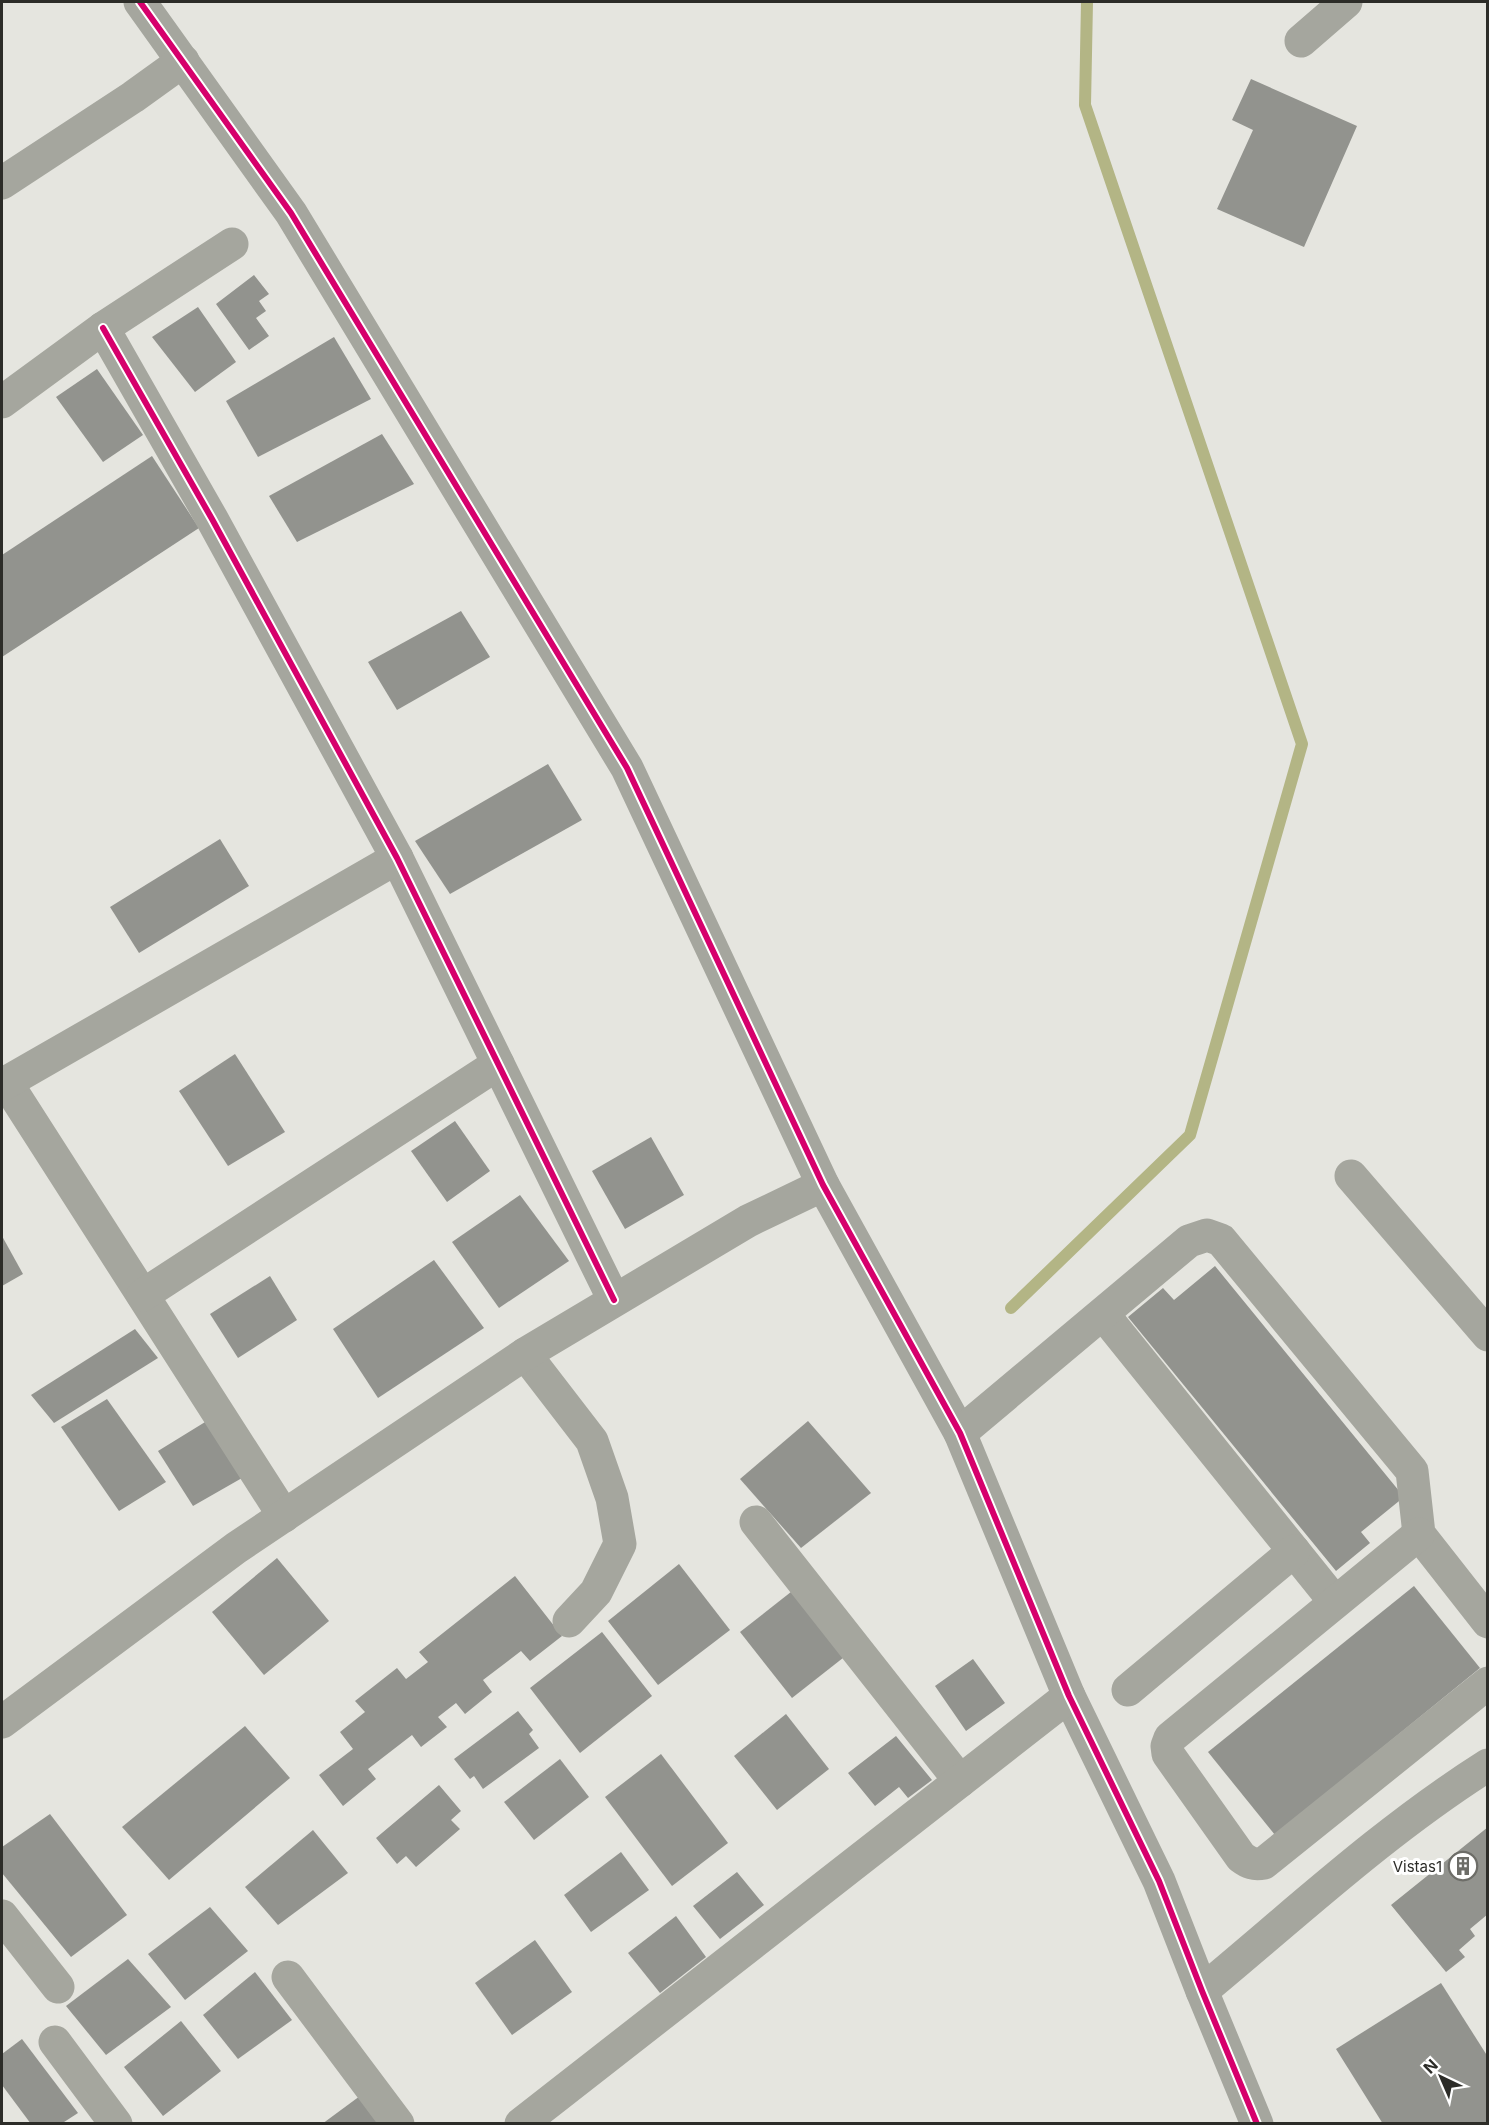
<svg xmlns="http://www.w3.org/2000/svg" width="1489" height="2125" font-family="Inter,sans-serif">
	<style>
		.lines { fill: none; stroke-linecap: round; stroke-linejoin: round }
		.stream { stroke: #b3b585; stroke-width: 12 }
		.building { fill: #92938e }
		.street { stroke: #a5a69e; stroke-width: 33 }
		.cycleway-casing { stroke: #fff; stroke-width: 10 }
		.cycleway { stroke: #d6006c; stroke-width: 6 }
		.labels { text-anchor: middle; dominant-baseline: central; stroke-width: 6; stroke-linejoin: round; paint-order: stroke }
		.poi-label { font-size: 15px; fill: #2c2c28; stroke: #fff; text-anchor: end }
	</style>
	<rect width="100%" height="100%" fill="#e5e5df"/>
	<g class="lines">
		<path class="stream" d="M 1011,1308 L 1190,1135 L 1302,744 L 1085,105 L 1087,2"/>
	</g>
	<g class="building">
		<path d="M 1251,79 L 1357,126 L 1304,247 L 1217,209 L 1253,130 L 1232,120 Z"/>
		<path d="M 254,275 L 269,294 L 259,301 L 266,311 L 256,318 L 269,336 L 249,350 L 216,304 Z"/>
		<path d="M 198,307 L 236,362 L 195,392 L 152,337 Z"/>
		<path d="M 334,337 L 371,399 L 258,457 L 226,401 Z"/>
		<path d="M 97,369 L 143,435 L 103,462 L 56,397 Z"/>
		<path d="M 382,434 L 414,484 L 297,542 L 269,496 Z"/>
		<path d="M 152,456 L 199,528 L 2,657 L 2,555 Z"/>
		<path d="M 461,611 L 490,657 L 397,710 L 368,662 Z"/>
		<path d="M 548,764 L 582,820 L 450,894 L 415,841 Z"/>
		<path d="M 220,839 L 249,886 L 139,953 L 110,907 Z"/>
		<path d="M 235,1054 L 285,1132 L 228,1166 L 179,1091 Z"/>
		<path d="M 455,1121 L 490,1171 L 447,1202 L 411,1151 Z"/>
		<path d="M 651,1137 L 684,1195 L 625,1229 L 592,1171 Z"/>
		<path d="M 520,1195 L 569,1261 L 499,1308 L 452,1242 Z"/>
		<path d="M 2,1236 L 23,1274 L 2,1286 Z"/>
		<path d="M 434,1260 L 484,1328 L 378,1398 L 333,1329 Z"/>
		<path d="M 1215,1266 L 1404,1497 L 1361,1532 L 1370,1543 L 1336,1571 L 1128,1317 L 1163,1288 L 1174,1300 Z"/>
		<path d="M 270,1276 L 297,1320 L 238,1358 L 210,1314 Z"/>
		<path d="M 135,1329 L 158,1358 L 54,1423 L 31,1395 Z"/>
		<path d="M 107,1399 L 166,1482 L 119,1511 L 61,1427 Z"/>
		<path d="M 210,1419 L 249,1474 L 193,1506 L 158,1451 Z"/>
		<path d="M 808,1421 L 871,1493 L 801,1548 L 740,1479 Z"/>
		<path d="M 277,1558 L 329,1621 L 264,1675 L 212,1612 Z"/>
		<path d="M 679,1564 L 730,1630 L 658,1685 L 608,1621 Z"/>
		<path d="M 515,1576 L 562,1636 L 530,1661 L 521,1651 L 483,1680 L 492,1692 L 465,1714 L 456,1703 L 438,1717 L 447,1727 L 421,1747 L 412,1735 L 368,1769 L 376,1779 L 343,1806 L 319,1775 L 353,1749 L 340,1732 L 365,1712 L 355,1701 L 397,1668 L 406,1679 L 428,1662 L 419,1652 Z"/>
		<path d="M 1414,1586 L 1480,1668 L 1275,1835 L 1208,1752 Z"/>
		<path d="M 796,1588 L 848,1654 L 792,1698 L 740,1632 Z"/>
		<path d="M 602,1632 L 652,1696 L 580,1753 L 530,1688 Z"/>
		<path d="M 973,1659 L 1005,1703 L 966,1731 L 935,1686 Z"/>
		<path d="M 518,1711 L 533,1730 L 529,1734 L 539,1748 L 483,1789 L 474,1776 L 470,1779 L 454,1759 Z"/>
		<path d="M 786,1714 L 829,1769 L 777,1810 L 734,1756 Z"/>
		<path d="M 245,1726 L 290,1778 L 169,1880 L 122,1827 Z"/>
		<path d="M 896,1736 L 932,1780 L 908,1798 L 899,1787 L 875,1806 L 848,1773 Z"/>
		<path d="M 661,1754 L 728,1843 L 672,1886 L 605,1797 Z"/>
		<path d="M 560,1759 L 589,1797 L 534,1840 L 504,1802 Z"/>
		<path d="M 439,1785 L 461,1811 L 451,1820 L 460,1829 L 416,1867 L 406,1856 L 397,1864 L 376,1838 Z"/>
		<path d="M 50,1814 L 127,1915 L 71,1957 L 2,1873 L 2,1847 Z"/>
		<path d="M 1488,1827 L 1488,1914 L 1470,1929 L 1475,1936 L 1459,1950 L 1465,1957 L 1446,1972 L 1391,1905 Z"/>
		<path d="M 313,1830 L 348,1873 L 278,1925 L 245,1887 Z"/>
		<path d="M 621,1852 L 649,1890 L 591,1932 L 564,1895 Z"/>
		<path d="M 737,1872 L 764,1905 L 720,1939 L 693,1906 Z"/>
		<path d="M 210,1907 L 248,1951 L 185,2000 L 148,1954 Z"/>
		<path d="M 676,1916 L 706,1957 L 660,1993 L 628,1953 Z"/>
		<path d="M 535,1940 L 572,1992 L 512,2035 L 475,1983 Z"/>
		<path d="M 128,1959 L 171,2007 L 106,2055 L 66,2006 Z"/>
		<path d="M 255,1972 L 292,2020 L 238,2059 L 203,2015 Z"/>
		<path d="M 1441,1983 L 1488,2057 L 1488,2124 L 1383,2124 L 1336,2049 Z"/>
		<path d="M 181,2021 L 221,2071 L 163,2116 L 124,2067 Z"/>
		<path d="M 22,2039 L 78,2113 L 61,2124 L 31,2124 L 2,2085 L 2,2054 Z"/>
		<path d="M 364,2093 L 386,2124 L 322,2124 Z"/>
	</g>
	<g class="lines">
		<g class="street">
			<path d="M 140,2 L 291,213 L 627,768 L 823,1185 L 960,1433 L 1069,1696 L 1159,1881 L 1202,1991 L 1257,2124"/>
			<path d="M 1301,41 L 1346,2"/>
			<path d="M 2,183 L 133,97 L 183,61"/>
			<path d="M 103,328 L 212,519 L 397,858 L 614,1300"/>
			<path d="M 2,402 L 103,328 L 232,244"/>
			<path d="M 6,1082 L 284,1516"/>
			<path d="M 2,1085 L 397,858"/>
			<path d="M 1351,1176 L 1488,1335"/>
			<path d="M 143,1295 L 498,1064"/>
			<path d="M 1103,1314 L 1335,1602"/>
			<path d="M 525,1354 L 592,1441 L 612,1498 L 620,1544 L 596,1592 L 569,1621"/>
			<path d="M 960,1433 L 1189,1241 L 1207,1235 L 1221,1240 L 1412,1471 L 1419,1534 L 1488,1622"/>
			<path d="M 756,1522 L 960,1781"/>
			<path d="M 1419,1534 L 1170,1738 L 1167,1746 L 1168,1754 L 1241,1857 C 1249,1863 1254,1865 1264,1863 L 1488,1683"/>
			<path d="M 1128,1690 L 1294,1551"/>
			<path d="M 2,1722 L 236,1548 L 525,1354 L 748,1221 L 823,1185"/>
			<path d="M 2,1916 L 58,1987"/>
			<path d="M 288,1977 L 398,2124"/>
			<path d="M 1202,1991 C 1295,1914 1385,1830 1488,1765"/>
			<path d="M 55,2042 L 116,2124"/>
			<path d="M 521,2124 L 1069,1696"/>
		</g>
		<g class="cycleway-casing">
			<g id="cycleway">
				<path d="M 140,2 L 291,213 L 627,768 L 823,1185 L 960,1433 L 1069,1696 L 1159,1881 L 1202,1991 L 1257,2124"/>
				<path d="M 103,328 L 212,519 L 397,858 L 614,1300"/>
			</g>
		</g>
		<use href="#cycleway" class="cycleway"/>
	</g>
	<defs>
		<g id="building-ring" transform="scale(1.5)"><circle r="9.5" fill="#fff" stroke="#6d6d68" stroke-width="1.5"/><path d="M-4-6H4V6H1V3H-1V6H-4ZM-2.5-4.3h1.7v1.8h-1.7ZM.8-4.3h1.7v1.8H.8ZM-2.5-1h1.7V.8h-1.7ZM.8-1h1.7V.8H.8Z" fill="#6d6d68"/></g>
	</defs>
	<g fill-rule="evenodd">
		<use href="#building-ring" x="1463" y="1866"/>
	</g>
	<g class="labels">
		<g class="poi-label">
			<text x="1442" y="1866">Vistas1</text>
		</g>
	</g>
	<rect width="1489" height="2125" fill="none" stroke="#2c2c28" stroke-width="6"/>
	<g transform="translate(1441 2077) rotate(316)" stroke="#ffffff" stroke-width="4.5" paint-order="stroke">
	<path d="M0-4.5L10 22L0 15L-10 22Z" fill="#2c2c28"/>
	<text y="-9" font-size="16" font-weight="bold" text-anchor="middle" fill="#2c2c28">N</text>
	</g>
</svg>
